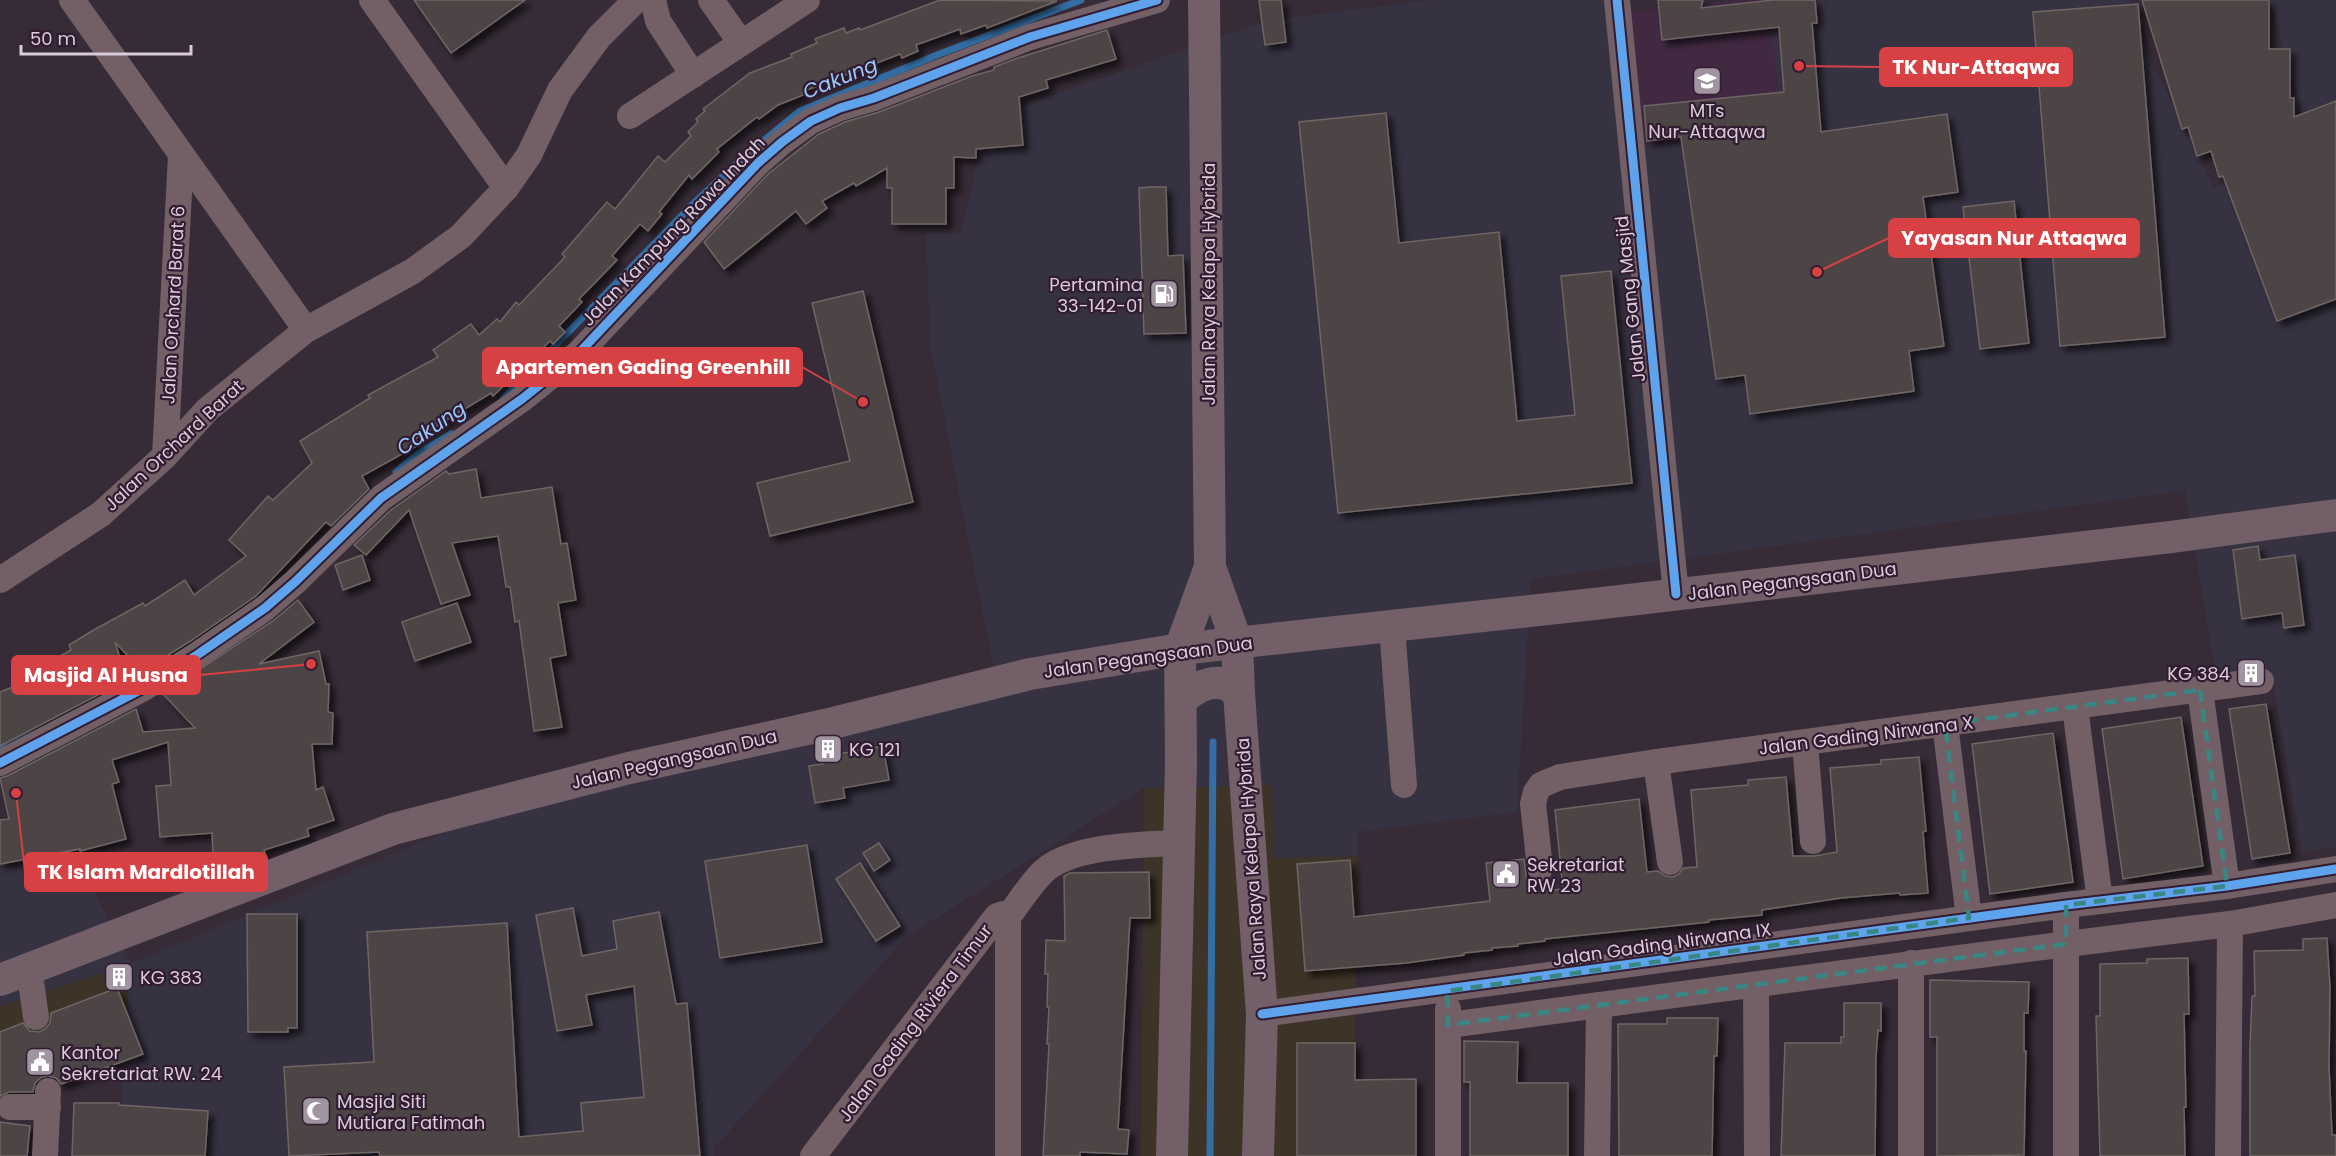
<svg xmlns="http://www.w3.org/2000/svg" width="2336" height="1156" font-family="Poppins,sans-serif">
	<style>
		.commercial { fill: #3e3327 }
		.industrial { fill: #373242 }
		.built { fill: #412941 }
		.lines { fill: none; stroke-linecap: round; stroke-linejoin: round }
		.stream { stroke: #336da3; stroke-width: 7 }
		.building { fill: #4d4444; stroke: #6f6565; stroke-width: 1.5; filter: url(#shadow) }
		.minor { stroke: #726066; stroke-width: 26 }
		.major { stroke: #725f68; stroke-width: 32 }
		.cycleway-casing { stroke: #311c31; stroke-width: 13 }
		.cycleway { stroke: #60a3ed; stroke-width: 9 }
		.marked { fill: none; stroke: #388784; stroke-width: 4.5; stroke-dasharray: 12 8; stroke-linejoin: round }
		.labels { text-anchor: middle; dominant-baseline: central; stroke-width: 4.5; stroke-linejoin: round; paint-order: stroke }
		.poi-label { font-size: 18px; fill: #daccda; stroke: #311c31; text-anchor: start }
		.street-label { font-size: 18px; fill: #daccda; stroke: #311c31 }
		.water-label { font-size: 20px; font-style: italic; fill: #99c9fa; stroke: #311c31 }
		.leader { fill: none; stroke: #d74143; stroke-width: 2 }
		.callout-dot { fill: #d74143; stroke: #311c31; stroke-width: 2 }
		.callout { fill: #d74143; stroke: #d74143; stroke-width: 2 }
		.callout-label { font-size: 20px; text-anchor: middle; font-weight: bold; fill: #fff }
	</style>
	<defs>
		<filter id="shadow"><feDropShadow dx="5.5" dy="5.5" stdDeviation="3" flood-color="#0009"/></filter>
	</defs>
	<rect width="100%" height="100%" fill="#362b36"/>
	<g class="commercial">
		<path d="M 1272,784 L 1274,858 L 1357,856 L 1354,1156 L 1141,1156 L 1144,788 Z"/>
		<path d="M 130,963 L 124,1054 L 0,1101 L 0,1007 Z"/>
	</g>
	<path class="industrial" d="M 1430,0 L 1611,0 L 1626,13 L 1739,0 L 2130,0 L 2137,34 L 2214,188 L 2314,152 L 2269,0 L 2336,0 L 2336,847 L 2302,852 L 2271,669 L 2216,676 L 2185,491 L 1531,579 L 1517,812 L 1357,832 L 1357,856 L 1274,858 L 1272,785 L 1144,788 L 906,937 L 714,1148 L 715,1156 L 117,1156 L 130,964 L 0,1007 L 0,868 L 78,861 L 131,963 L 624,758 L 998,688 L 930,346 L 926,233 L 961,234 L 987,118 L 1269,20 Z"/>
	<path class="built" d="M 1742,0 L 1820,0 L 1823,25 L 1772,31 L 1783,131 L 1643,146 L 1628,12 Z"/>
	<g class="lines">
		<g class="stream">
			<path d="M 504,398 L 696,201 L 745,156 L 800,111 L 937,55 L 1081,0"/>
			<path d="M 396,472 L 418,454 L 451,434"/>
			<path d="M 0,748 L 29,734"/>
			<path d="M 1210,1156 L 1213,742"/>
		</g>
	</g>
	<g class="building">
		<path d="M 414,0 L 525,0 L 451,53 Z"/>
		<path d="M 940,0 L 1057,1 L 987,28 L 986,25 L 961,34 L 960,29 L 916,45 L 918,51 L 902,58 L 900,54 L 802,92 L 803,95 L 778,105 L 759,119 L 757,117 L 717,149 L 719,152 L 692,179 L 689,175 L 659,212 L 662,214 L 648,231 L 640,224 L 612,256 L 617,260 L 579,299 L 582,302 L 559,326 L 565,332 L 553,344 L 550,341 L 493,396 L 491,393 L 415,439 L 420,444 L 362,476 L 369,489 L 331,526 L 326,522 L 256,596 L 189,642 L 142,671 L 115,642 L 127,680 L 0,746 L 0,692 L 20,684 L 18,680 L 71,650 L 69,645 L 92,631 L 143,603 L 145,606 L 185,580 L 194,595 L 246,556 L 229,540 L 268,496 L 273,500 L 312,463 L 300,441 L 370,398 L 368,395 L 438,357 L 433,350 L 471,324 L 479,335 L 497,319 L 500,322 L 516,302 L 519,305 L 565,257 L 562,254 L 607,202 L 615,209 L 658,156 L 665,162 L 691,136 L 688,132 L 698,122 L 696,119 L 705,111 L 703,109 L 750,73 L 792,57 L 791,54 L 817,43 L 815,39 L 844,28 L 846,33 L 859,28 L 860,30 Z"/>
		<path d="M 1259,0 L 1281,0 L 1286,42 L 1265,45 Z"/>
		<path d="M 1658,0 L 1703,0 L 1701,8 L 1773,0 L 1815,0 L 1817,23 L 1812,23 L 1821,132 L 1947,114 L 1958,192 L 1923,197 L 1944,346 L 1909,351 L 1914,391 L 1750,414 L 1745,375 L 1716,379 L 1681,137 L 1647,141 L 1644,106 L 1784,92 L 1779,27 L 1662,40 Z"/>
		<path d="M 2142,0 L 2269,0 L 2269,49 L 2290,49 L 2290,98 L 2294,98 L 2294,117 L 2336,101 L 2336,299 L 2277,321 L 2223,176 L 2219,177 L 2211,151 L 2197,156 L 2188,127 L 2182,129 Z"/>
		<path d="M 2138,4 L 2165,337 L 2060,346 L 2033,12 Z"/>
		<path d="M 1107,30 L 1116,59 L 1046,80 L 1048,88 L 1019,97 L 1023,145 L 976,149 L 976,158 L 954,157 L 954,188 L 946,188 L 946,224 L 892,224 L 892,188 L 887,188 L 887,168 L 856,186 L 854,183 L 822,201 L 827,208 L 806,224 L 796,211 L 724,269 L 704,242 L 768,174 L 819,134 L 845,122 L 879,112 L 972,76 L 994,70 L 994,67 L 1015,59 Z"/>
		<path d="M 1386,113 L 1399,243 L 1499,232 L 1517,421 L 1575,415 L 1561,276 L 1611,271 L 1632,483 L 1338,513 L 1299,122 Z"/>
		<path d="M 1151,187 L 1166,187 L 1168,256 L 1183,255 L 1186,333 L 1144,334 L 1139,188 Z"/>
		<path d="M 2014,201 L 2029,343 L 1980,349 L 1963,207 Z"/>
		<path d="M 863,291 L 913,502 L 770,536 L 757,483 L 850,461 L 812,303 Z"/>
		<path d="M 476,469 L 481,498 L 552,487 L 561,544 L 567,543 L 576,600 L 558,603 L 566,655 L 550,658 L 562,727 L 534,731 L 519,621 L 515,622 L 510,587 L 506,587 L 498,536 L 452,543 L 470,595 L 441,604 L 409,510 L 366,555 L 354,545 L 391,510 L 446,471 L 449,474 Z"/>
		<path d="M 2258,546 L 2260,560 L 2295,555 L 2304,625 L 2284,628 L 2282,613 L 2242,619 L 2233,550 Z"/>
		<path d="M 362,555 L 370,580 L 343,590 L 335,565 Z"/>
		<path d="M 298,600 L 314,622 L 259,664 L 319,651 L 326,684 L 329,684 L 328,712 L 333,713 L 332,744 L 312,744 L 316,790 L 323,787 L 334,820 L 307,829 L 309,836 L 264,850 L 265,853 L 213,853 L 212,833 L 160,837 L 156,786 L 171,785 L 168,742 L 112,760 L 119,782 L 112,784 L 126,839 L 80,851 L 80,849 L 0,864 L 0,820 L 9,819 L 0,778 L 7,776 L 136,709 L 143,732 L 195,728 L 163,694 L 274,620 Z"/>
		<path d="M 457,603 L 471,642 L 415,661 L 402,622 Z"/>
		<path d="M 2266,704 L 2290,853 L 2252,859 L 2229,709 Z"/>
		<path d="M 2181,717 L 2203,866 L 2123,879 L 2102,729 Z"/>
		<path d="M 2053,733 L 2073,882 L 1990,894 L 1972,744 Z"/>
		<path d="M 883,746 L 889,780 L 843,788 L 845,798 L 815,803 L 809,766 L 823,764 L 821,757 Z"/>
		<path d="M 1919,757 L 1926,831 L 1923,832 L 1928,893 L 1900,895 L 1899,893 L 1841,898 L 1762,910 L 1762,915 L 1709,920 L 1709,922 L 1545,939 L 1545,941 L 1518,944 L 1518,946 L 1492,948 L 1492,950 L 1464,953 L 1464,955 L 1406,963 L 1305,971 L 1297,864 L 1350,860 L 1354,917 L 1490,901 L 1486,863 L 1524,859 L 1528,892 L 1563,889 L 1555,810 L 1639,799 L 1647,872 L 1658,871 L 1665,876 L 1673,877 L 1679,874 L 1683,868 L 1697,867 L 1691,790 L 1748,785 L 1748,780 L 1786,777 L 1793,856 L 1815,856 L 1837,852 L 1830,768 L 1881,764 L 1881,760 Z"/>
		<path d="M 879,843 L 890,860 L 874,871 L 863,853 Z"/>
		<path d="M 807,845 L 822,942 L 720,958 L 705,861 Z"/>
		<path d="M 860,863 L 900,926 L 876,941 L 836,879 Z"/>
		<path d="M 1149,872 L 1150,918 L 1130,918 L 1118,1129 L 1129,1130 L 1127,1154 L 1080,1152 L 1080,1156 L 1043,1156 L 1049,1044 L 1047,1044 L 1049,1007 L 1047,1007 L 1048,974 L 1045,974 L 1046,940 L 1065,941 L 1064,876 L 1070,873 Z"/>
		<path d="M 573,908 L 582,956 L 617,949 L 613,921 L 659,912 L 676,1004 L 687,1003 L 700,1156 L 380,1156 L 379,1152 L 289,1156 L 284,1067 L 374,1062 L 367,932 L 507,923 L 519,1137 L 583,1131 L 581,1103 L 644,1097 L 634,986 L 586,995 L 592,1025 L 557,1031 L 536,915 Z"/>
		<path d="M 247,914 L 297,914 L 297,1028 L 288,1028 L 288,1032 L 248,1032 Z"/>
		<path d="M 2327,938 L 2330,988 L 2329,1067 L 2332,1135 L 2336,1135 L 2336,1156 L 2250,1156 L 2250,1047 L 2252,996 L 2255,996 L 2254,951 L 2303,950 L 2303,939 Z"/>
		<path d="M 2188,958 L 2189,1014 L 2184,1014 L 2186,1107 L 2184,1107 L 2185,1156 L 2100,1156 L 2096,1016 L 2100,1016 L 2100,964 L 2147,963 L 2147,959 Z"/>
		<path d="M 1930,980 L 2029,982 L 2028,1013 L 2024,1013 L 2024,1051 L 2026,1051 L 2024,1155 L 1937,1156 L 1937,1037 L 1930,1037 Z"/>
		<path d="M 117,988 L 143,1054 L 61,1084 L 56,1078 L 49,1076 L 42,1077 L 35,1083 L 33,1092 L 9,1092 L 0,1096 L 0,1032 L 23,1023 L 30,1031 L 39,1032 L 45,1029 L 50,1023 L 51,1013 Z"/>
		<path d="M 1844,1003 L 1881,1003 L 1881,1031 L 1878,1030 L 1876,1056 L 1875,1156 L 1781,1156 L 1785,1043 L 1841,1043 L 1841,1037 L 1844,1037 Z"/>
		<path d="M 1667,1018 L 1718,1018 L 1717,1056 L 1714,1056 L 1712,1156 L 1619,1156 L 1618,1024 L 1667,1024 Z"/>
		<path d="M 1464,1041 L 1518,1042 L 1517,1083 L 1568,1083 L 1568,1156 L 1470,1156 L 1470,1082 L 1464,1082 Z"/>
		<path d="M 1297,1043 L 1355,1043 L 1355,1080 L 1416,1079 L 1416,1156 L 1297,1156 Z"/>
		<path d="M 74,1103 L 119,1103 L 119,1105 L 208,1111 L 205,1156 L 72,1156 Z"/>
		<path d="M 0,1122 L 30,1126 L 27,1156 L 0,1156 Z"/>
	</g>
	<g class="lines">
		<g class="minor">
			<path d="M 72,0 L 306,330"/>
			<path d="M 372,0 L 506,188"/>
			<path d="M 653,0 L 658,21 L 693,75"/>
			<path d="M 711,0 L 741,43"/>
			<path d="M 1617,0 L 1676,594"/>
			<path d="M 630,116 L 807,0"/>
			<path d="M 165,456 L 181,155"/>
			<path d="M 0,580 L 101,514 L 165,456 L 208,409 L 306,330 L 413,271 L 461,236 L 506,188 L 529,155 L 560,90 L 599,37 L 636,0"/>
			<path d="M 1392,627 L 1404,785"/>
			<path d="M 2200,690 L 2227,886"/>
			<path d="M 2075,707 L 2100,901"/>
			<path d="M 1945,724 L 1969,918"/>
			<path d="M 1805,743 L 1813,841"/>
			<path d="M 1656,762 L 1670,862"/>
			<path d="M 0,763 L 142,689 L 197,655 L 265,608 L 295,582 L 381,498 L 522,399 L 578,354 L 758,163 L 782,142 L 811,121 L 840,108 L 874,98 L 1030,37 L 1157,0"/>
			<path d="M 1540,868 L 1533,804 L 1536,792 L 1541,785 L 1560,777 L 1656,762 L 2261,681"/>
			<path d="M 1008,917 C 1019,903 1029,886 1042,873 C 1069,845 1141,845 1179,843"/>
			<path d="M 2230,924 L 2336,905"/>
			<path d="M 1911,963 L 1911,1156"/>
			<path d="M 29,968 L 36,1017"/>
			<path d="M 1756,985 L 1757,1156"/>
			<path d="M 1448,1009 L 1448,1156"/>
			<path d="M 1262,1014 L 2066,905 L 2227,886 L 2336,869"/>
			<path d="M 1448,1025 C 1709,991 1969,955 2230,924 L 2228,1156"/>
			<path d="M 10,1107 L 48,1107"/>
			<path d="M 45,1156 L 48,1091"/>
			<path d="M 813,1156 L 997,916 L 1003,914 L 1008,917"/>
			<path d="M 1008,1156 L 1008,917"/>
			<path d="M 1597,1156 L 1599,1005"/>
			<path d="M 2066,1156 L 2066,905"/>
		</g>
		<g class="major">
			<path d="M 1204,0 L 1210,567 L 1237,643 L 1239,693 L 1262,1014 L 1258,1156"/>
			<path d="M 1181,700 C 1198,685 1220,674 1239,693"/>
			<path d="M 0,980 L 393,829 L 629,768 L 825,725 L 1030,674 L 1180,649 L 1603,603 L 2171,537 L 2336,515"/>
			<path d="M 1172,1156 L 1181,761 L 1180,649 L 1210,567"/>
		</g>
		<g class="cycleway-casing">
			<g id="cycleway">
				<path d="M 1617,0 L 1676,594"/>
				<path d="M 0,763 L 142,689 L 197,655 L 265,608 L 295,582 L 381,498 L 522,399 L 578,354 L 758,163 L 782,142 L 811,121 L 840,108 L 874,98 L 1030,37 L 1157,0"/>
				<path d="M 1262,1014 L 2066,905 L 2227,886 L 2336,869"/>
			</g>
		</g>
		<use href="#cycleway" class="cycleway"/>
	</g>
	<path class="marked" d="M 2200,690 L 2227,886 L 2066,905 L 2066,944 L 1448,1025 L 1447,991 L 1969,918 L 1945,724 Z"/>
	<defs>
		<g id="school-square" transform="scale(1.5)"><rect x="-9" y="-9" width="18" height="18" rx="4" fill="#a194a1" stroke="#311c31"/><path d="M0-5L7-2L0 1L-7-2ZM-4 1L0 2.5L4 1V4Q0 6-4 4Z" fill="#fff"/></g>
		<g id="fuel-square" transform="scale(1.5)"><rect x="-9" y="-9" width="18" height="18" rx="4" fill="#a194a1" stroke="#311c31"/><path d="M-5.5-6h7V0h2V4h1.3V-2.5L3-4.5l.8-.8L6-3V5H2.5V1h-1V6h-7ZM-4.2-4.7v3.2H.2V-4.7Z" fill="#fff"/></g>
		<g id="building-square" transform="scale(1.5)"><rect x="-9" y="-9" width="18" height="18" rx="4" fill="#a194a1" stroke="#311c31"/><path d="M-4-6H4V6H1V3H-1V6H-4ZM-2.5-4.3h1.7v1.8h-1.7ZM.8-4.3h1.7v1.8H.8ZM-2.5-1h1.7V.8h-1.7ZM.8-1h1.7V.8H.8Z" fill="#fff"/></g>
		<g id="civic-square" transform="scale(1.5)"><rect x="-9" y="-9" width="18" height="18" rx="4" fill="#a194a1" stroke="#311c31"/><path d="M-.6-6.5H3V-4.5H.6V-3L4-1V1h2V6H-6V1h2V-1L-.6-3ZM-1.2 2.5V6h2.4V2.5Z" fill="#fff"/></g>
		<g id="mosque-square" transform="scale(1.5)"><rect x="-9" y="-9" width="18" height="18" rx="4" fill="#a194a1" stroke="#311c31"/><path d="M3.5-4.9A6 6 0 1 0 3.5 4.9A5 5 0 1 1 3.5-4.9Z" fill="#fff"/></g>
	</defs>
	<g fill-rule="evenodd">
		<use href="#school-square" x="1707" y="81"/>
		<use href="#fuel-square" x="1164" y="294"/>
		<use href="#building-square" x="2251" y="673"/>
		<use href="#building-square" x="828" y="749"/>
		<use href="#civic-square" x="1506" y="874"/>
		<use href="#building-square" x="119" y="977"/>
		<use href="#civic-square" x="40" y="1062"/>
		<use href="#mosque-square" x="316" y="1111"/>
	</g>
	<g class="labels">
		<g class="poi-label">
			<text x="1707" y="110" text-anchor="middle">MTs<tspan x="1707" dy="21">Nur-Attaqwa</tspan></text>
			<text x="1143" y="284" text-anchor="end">Pertamina<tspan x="1143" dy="21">33-142-01</tspan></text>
			<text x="2230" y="673" text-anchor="end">KG 384</text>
			<text x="849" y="749">KG 121</text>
			<text x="1527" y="864">Sekretariat<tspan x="1527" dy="21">RW 23</tspan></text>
			<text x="140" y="977">KG 383</text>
			<text x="61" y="1052">Kantor<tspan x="61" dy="21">Sekretariat RW. 24</tspan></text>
			<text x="337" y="1101">Masjid Siti<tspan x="337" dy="21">Mutiara Fatimah</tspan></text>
		</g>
		<g class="street-label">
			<text transform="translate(673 231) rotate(-46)">Jalan Kampung Rawa Indah</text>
			<text transform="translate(1208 284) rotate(-90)">Jalan Raya Kelapa Hybrida</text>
			<text transform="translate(1630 299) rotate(-96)">Jalan Gang Masjid</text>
			<text transform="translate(173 305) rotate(-87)">Jalan Orchard Barat 6</text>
			<text transform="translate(174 445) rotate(-43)">Jalan Orchard Barat</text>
			<text transform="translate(1792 581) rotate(-7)">Jalan Pegangsaan Dua</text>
			<text transform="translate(1148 657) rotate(-8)">Jalan Pegangsaan Dua</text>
			<text transform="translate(1866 735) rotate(-7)">Jalan Gading Nirwana X</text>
			<text transform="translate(674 759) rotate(-13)">Jalan Pegangsaan Dua</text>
			<text transform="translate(1251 859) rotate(-94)">Jalan Raya Kelapa Hybrida</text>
			<text transform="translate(1662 944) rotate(-8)">Jalan Gading Nirwana IX</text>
			<text transform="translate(915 1023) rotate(-53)">Jalan Gading Riviera Timur</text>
		</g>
		<g class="water-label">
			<text transform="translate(840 78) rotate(-22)">Cakung</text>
			<text transform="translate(431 428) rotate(-34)">Cakung</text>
		</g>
	</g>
	<path class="leader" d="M1799 66L1880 67M1817 272L1889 238M863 402L802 367M311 664L200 675M16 793L25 872"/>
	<g class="callout-dot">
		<circle cx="1799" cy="66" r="6"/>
		<circle cx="1817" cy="272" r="6"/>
		<circle cx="863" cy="402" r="6"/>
		<circle cx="311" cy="664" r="6"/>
		<circle cx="16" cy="793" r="6"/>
	</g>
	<g class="callout">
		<rect x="1880" y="48" width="192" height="38" rx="6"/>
		<rect x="1889" y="219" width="250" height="38" rx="6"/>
		<rect x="483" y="348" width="319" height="38" rx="6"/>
		<rect x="12" y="656" width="188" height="38" rx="6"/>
		<rect x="25" y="853" width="242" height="38" rx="6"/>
	</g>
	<g class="callout-label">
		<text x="1976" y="74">TK Nur-Attaqwa</text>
		<text x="2014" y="245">Yayasan Nur Attaqwa</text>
		<text x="643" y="374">Apartemen Gading Greenhill</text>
		<text x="106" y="682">Masjid Al Husna</text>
		<text x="146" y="879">TK Islam Mardlotillah</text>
	</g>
	<path d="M21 45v9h170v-9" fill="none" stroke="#daccda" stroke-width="3"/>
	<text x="30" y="45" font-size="18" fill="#daccda" stroke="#311c31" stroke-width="4.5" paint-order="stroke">50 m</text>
</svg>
